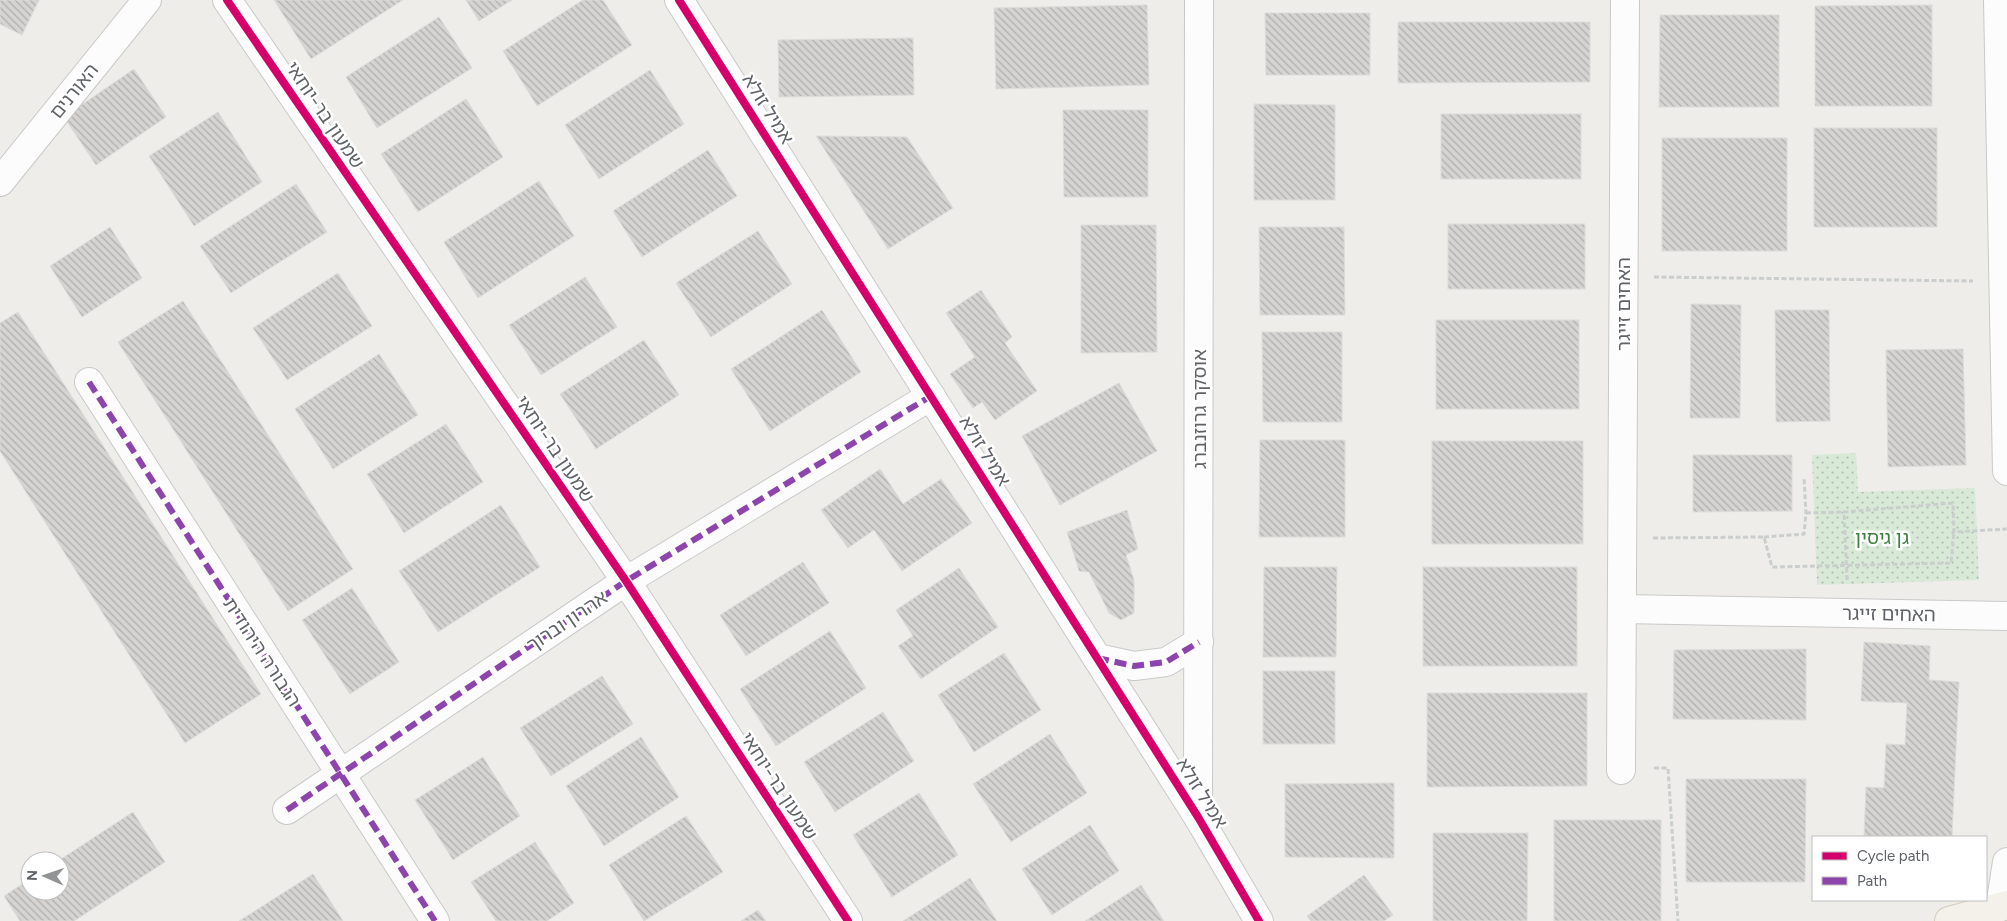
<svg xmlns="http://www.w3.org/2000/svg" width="2007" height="921" font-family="Figtree,'Noto Sans Hebrew',sans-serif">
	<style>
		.park { fill: url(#park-dots) }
		.building { fill: url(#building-back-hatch); stroke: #dddcd9 }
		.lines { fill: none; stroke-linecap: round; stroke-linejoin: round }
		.street-casing { stroke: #c9c9c9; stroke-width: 30 }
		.primary-casing { stroke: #d4ccba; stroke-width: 30 }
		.path { stroke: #cacecc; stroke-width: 3; stroke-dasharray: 5 2.5; stroke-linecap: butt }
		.street { stroke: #fcfcfc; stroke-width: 28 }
		.primary { stroke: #f3f1ea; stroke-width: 28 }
		.quiet { stroke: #8e44ad; stroke-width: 6; stroke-dasharray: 12 6; stroke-linecap: butt }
		.cycleway-casing { stroke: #fff; stroke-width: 11 }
		.cycleway { stroke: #d6006c; stroke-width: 8 }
		.labels { text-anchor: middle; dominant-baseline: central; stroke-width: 5; stroke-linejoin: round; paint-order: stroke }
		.street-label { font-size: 19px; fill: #5f6267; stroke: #fff }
		.park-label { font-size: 19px; fill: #3c813e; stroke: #fff }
	</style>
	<defs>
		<pattern id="park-dots" width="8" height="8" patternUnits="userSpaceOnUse" patternTransform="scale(1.25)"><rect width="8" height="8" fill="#d9e9d7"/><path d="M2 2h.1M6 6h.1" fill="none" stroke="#b3c0b2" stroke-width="1.8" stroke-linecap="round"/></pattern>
		<pattern id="building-back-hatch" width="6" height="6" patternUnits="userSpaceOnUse" patternTransform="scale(1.25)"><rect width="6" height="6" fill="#d5d4d2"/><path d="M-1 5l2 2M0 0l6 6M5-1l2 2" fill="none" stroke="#b0afae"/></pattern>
	</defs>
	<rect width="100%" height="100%" fill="#eeedea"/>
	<path class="park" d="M 1856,453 L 1858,492 L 1975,488 L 1979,580 L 1817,585 L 1812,455 Z"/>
	<g class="building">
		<path d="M 0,0 L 39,0 L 22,35 L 0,24 Z"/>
		<path d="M 274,0 L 403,0 L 311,59 Z"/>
		<path d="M 466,0 L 512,0 L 479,21 Z"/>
		<path d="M 583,0 L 603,0 L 632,45 L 537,106 L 503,51 Z"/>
		<path d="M 1147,5 L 1149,85 L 996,89 L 994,8 Z"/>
		<path d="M 1932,5 L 1932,106 L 1815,106 L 1815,6 Z"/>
		<path d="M 1265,13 L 1370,13 L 1370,75 L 1266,75 Z"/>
		<path d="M 1660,15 L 1779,15 L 1779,107 L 1659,107 Z"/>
		<path d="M 439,17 L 472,68 L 377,128 L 346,77 Z"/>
		<path d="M 1398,22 L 1590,22 L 1590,82 L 1398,83 Z"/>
		<path d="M 913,38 L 914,95 L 779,97 L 778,40 Z"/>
		<path d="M 134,69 L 166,117 L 96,165 L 64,117 Z"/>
		<path d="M 650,70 L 684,124 L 599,179 L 565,125 Z"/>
		<path d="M 466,99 L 503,157 L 418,212 L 381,154 Z"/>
		<path d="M 1254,104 L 1335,105 L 1335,200 L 1254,200 Z"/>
		<path d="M 1063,110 L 1148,110 L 1148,197 L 1064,197 Z"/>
		<path d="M 218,112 L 262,182 L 194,226 L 149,156 Z"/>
		<rect x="1441" y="114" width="140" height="65"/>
		<rect x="1814" y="128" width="123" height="99"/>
		<path d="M 816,136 L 907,137 L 953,208 L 888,249 Z"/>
		<rect x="1662" y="138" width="125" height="113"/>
		<path d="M 708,150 L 737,196 L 642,257 L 613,211 Z"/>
		<path d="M 539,181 L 574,236 L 478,298 L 444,242 Z"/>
		<path d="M 296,184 L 327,232 L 231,293 L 200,246 Z"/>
		<rect x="1448" y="224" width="137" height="65"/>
		<path d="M 1081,225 L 1156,225 L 1157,352 L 1081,353 Z"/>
		<path d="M 110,227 L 142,278 L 82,317 L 50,266 Z"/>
		<path d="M 1259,227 L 1344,227 L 1345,315 L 1260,315 Z"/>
		<path d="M 758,231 L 792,284 L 711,337 L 676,283 Z"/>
		<path d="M 338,273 L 372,326 L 287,380 L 253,328 Z"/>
		<path d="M 585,277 L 617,327 L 541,375 L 509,325 Z"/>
		<path d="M 981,290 L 1012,337 L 1005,343 L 1037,391 L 995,420 L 982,402 L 973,408 L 950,374 L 975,357 L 946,313 Z"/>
		<path d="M 183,301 L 353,569 L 288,611 L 118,342 Z"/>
		<path d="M 1691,304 L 1741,305 L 1740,418 L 1690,418 Z"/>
		<path d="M 822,310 L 861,372 L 770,431 L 731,369 Z"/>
		<path d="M 1775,310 L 1829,310 L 1830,421 L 1776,422 Z"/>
		<path d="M 18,312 L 261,694 L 185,743 L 0,451 L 0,323 Z"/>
		<rect x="1436" y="320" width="143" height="89"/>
		<path d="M 1262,332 L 1342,332 L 1342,422 L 1263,422 Z"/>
		<path d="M 644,340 L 679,395 L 596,449 L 560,394 Z"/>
		<path d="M 1963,349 L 1966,465 L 1888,467 L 1886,350 Z"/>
		<path d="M 379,354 L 418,415 L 333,469 L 295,409 Z"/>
		<path d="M 1119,383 L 1157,451 L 1060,505 L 1022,436 Z"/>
		<path d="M 446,424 L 483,482 L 404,533 L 367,474 Z"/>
		<path d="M 1260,440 L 1345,440 L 1345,537 L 1259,537 Z"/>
		<rect x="1432" y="441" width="151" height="103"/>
		<path d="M 1693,455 L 1792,455 L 1792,511 L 1693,512 Z"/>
		<path d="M 880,469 L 903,504 L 941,479 L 972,523 L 902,571 L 874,530 L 848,548 L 821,510 Z"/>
		<path d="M 501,505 L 540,567 L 438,632 L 399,571 Z"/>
		<path d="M 1127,510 L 1138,549 L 1126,555 L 1134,580 L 1134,613 L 1121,620 L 1109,613 L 1089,572 L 1079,571 L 1067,532 Z"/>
		<path d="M 803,562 L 829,603 L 746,656 L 720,615 Z"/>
		<path d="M 1264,567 L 1337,567 L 1336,657 L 1263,657 Z"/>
		<rect x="1423" y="567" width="154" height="99"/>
		<path d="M 959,568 L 998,627 L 921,679 L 898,646 L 913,636 L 896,610 Z"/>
		<path d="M 352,588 L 399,662 L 350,694 L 302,620 Z"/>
		<path d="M 830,631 L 866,688 L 776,746 L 740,689 Z"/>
		<path d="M 1864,642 L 1930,646 L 1929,680 L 1959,682 L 1952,837 L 1864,837 L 1866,787 L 1884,788 L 1886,744 L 1905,745 L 1907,703 L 1861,701 Z"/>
		<path d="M 1806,649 L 1806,720 L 1673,719 L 1674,650 Z"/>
		<path d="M 1004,653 L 1041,710 L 974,752 L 938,695 Z"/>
		<rect x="1263" y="671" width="72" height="73"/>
		<path d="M 602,676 L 633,724 L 551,776 L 520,728 Z"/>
		<path d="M 1427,693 L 1587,693 L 1587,786 L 1427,787 Z"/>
		<path d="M 883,712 L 914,761 L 835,812 L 804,762 Z"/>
		<path d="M 1050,734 L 1087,793 L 1011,842 L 973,784 Z"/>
		<path d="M 641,737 L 679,797 L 604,846 L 566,786 Z"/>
		<path d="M 483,757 L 520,816 L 453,860 L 415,800 Z"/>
		<path d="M 1686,779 L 1806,779 L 1805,882 L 1686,882 Z"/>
		<path d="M 1394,783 L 1394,858 L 1285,857 L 1285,784 Z"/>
		<path d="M 919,793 L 958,855 L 892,897 L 853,835 Z"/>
		<path d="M 133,812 L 165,862 L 74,921 L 20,921 L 4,896 L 30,879 L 30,891 L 60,891 L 60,861 L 58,861 Z"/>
		<path d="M 686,816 L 723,872 L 644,921 L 609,865 Z"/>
		<rect x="1554" y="820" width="107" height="101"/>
		<path d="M 1090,825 L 1119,871 L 1052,915 L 1022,869 Z"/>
		<path d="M 1433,833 L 1528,833 L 1527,921 L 1433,921 Z"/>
		<path d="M 535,842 L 574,903 L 547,921 L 496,921 L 471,882 Z"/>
		<path d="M 313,874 L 343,921 L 239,921 Z"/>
		<path d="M 1364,875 L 1393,915 L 1384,921 L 1311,921 L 1307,916 Z"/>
		<path d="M 970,878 L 997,921 L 903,921 Z"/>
		<path d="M 1141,885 L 1164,921 L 1085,921 Z"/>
		<path d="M 758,910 L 766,921 L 741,921 Z"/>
	</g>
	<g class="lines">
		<g class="street-casing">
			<g id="street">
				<path d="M 227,0 L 626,581 L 848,921"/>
				<path d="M 679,0 L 1198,817 L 1259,921"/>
				<path d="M 1998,0 L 2007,471"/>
				<path d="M 0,182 L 147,0"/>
				<path d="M 89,382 L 435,921"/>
				<path d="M 1622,609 L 2007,616"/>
				<path d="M 1097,658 L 1134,666 L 1166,662 L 1199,642"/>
				<path d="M 1621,770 L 1625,0"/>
				<path d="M 287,810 L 626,581 L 931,396"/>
				<path d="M 1198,817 L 1199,0"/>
				<path d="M 2000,907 L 2007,862"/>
			</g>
		</g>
		<g class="primary-casing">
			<path id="primary" d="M 1949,921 L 2007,905"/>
		</g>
		<g class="path">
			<path d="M 1654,277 L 1973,281"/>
			<path d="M 1806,513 L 1844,512"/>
			<path d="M 1764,537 L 1804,534 L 1806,513 L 1804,477"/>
			<path d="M 1653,538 L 1764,537 L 1772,567 L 1951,563 L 1954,532"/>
			<path d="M 1847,580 L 1844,512 L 1953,503 L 1954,532 L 2007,529"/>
			<path d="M 1654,768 L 1668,768 L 1678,921"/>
		</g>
		<use href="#street" class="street"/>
		<use href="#primary" class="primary"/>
		<g class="quiet">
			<path d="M 89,382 L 435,921"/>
			<path d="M 1097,658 L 1134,666 L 1166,662 L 1199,642"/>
			<path d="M 287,810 L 626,581 L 931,396"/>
		</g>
		<g class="cycleway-casing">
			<g id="cycleway">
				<path d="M 227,0 L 626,581 L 848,921"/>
				<path d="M 679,0 L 1198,817 L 1259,921"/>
			</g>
		</g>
		<use href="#cycleway" class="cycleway"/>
	</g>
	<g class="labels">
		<g class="street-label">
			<text transform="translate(74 91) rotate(-51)">האורנים</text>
			<text transform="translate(768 109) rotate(58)">אמיל זולא</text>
			<text transform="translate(325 115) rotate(56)">שמעון בר-יוחאי</text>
			<text transform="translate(1623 304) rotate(-90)">האחים זייגר</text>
			<text transform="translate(1199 409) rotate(-90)">אוסקר גרוזנברג</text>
			<text transform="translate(555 449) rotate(56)">שמעון בר-יוחאי</text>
			<text transform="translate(985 451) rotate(58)">אמיל זולא</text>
			<text transform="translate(1889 614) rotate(1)">האחים זייגר</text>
			<text transform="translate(567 621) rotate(-34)">אהרון וברוך</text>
			<text transform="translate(262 652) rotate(57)">הגבורה היהודית</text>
			<text transform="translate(779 786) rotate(57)">שמעון בר-יוחאי</text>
			<text transform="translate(1202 793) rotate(58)">אמיל זולא</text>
		</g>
		<g class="park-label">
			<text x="1882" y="537">גן גיסין</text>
		</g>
	</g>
	<rect x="1812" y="836" width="175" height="65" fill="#ffffff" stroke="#bfc0c2"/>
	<rect x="1822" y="852" width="25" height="8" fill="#d6006c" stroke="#bfc0c2"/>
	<text x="1857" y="861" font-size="15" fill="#5f6267">Cycle path</text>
	<rect x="1822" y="877" width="25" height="8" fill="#8e44ad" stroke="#bfc0c2"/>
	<text x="1857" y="886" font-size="15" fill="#5f6267">Path</text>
	<g transform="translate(45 876) rotate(272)"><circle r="24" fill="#ffffff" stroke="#bfc0c2"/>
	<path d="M0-4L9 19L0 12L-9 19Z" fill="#919395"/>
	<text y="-8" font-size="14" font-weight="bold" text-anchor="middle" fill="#5f6267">N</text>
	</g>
</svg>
